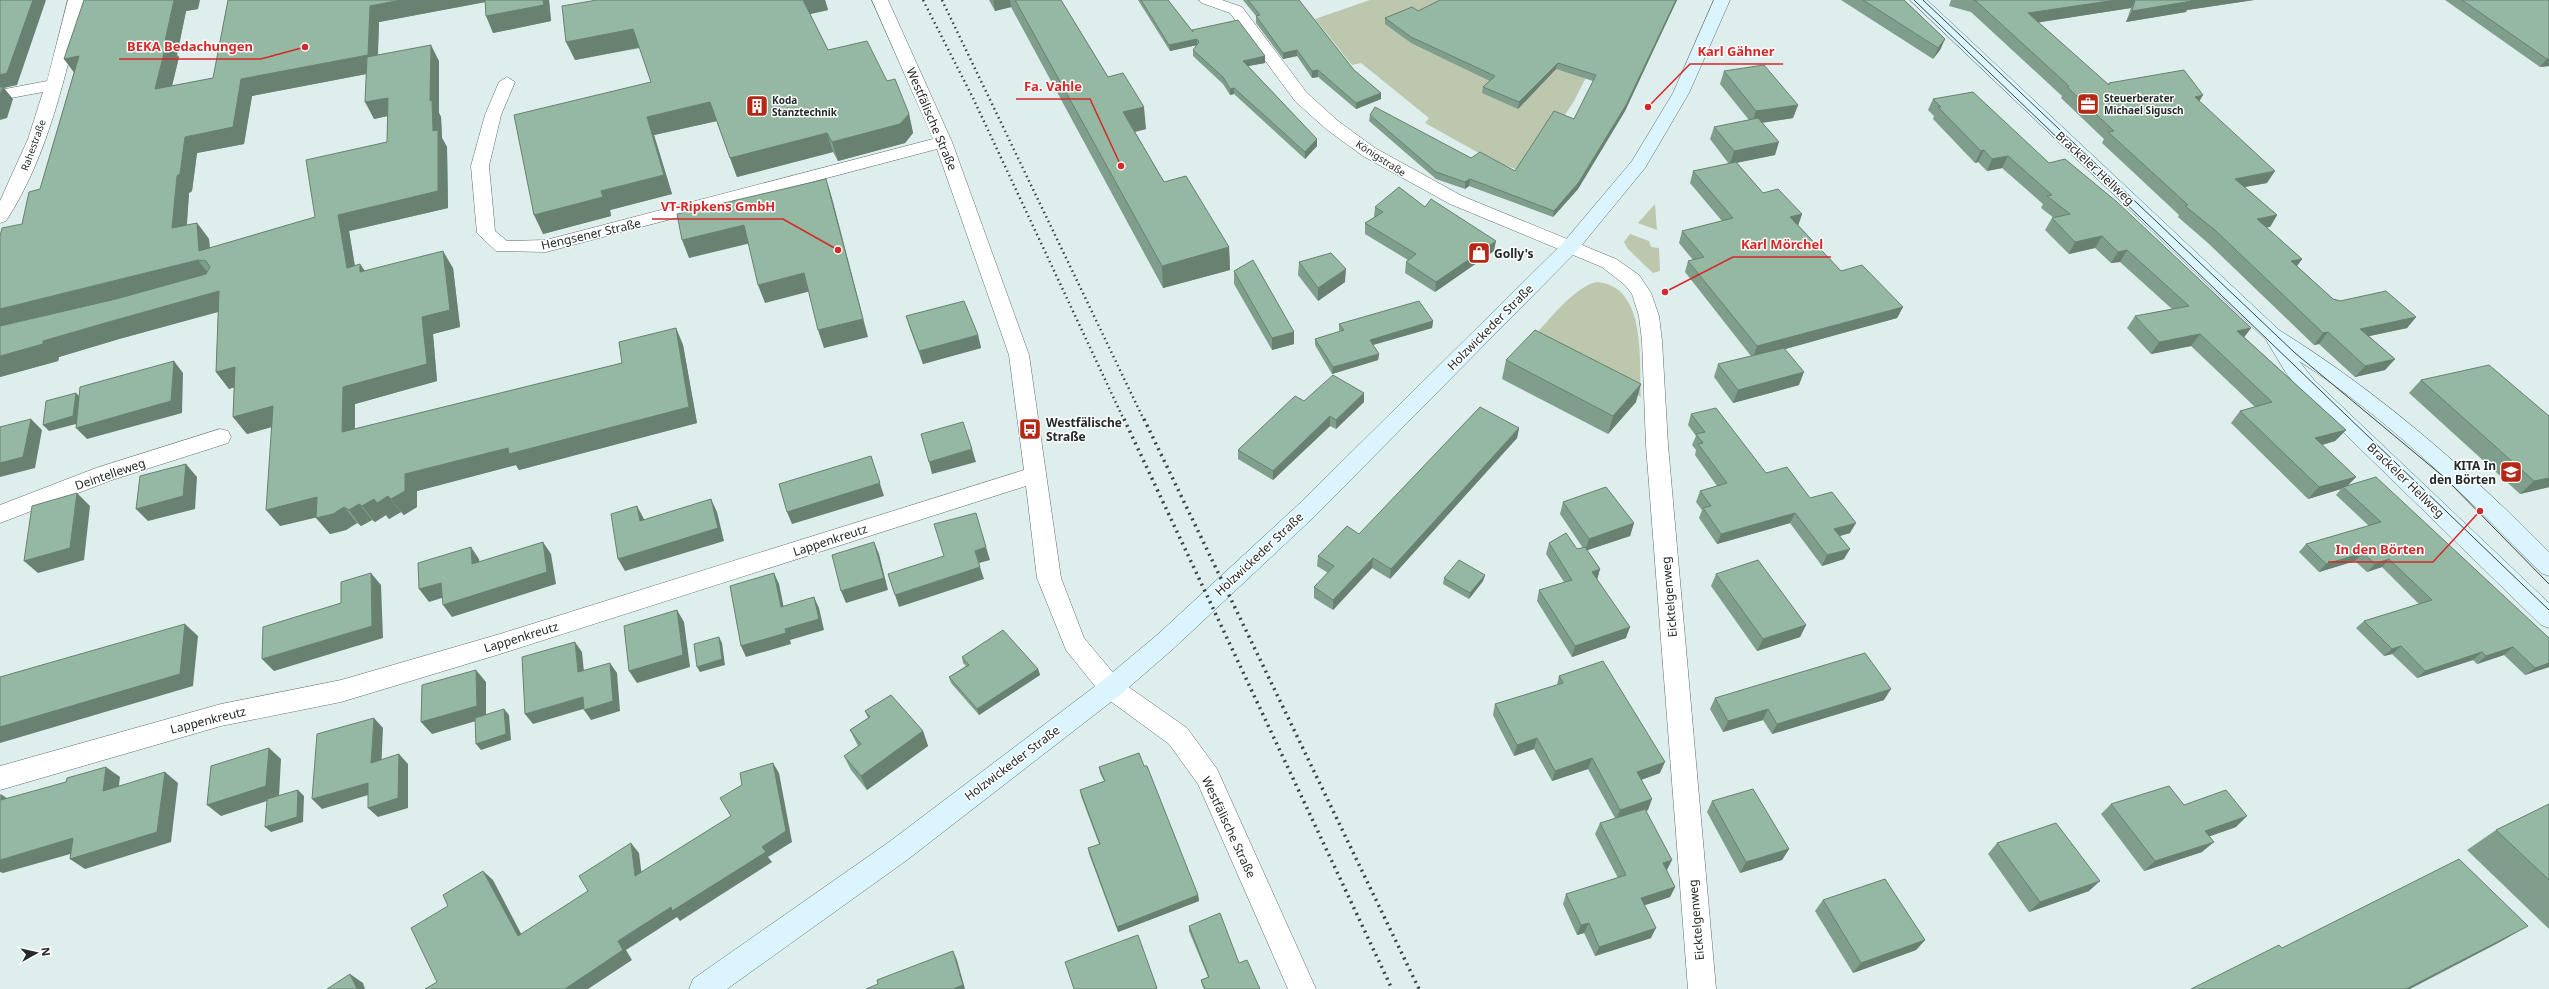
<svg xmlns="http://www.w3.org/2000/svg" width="2549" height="989" font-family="'Noto Sans',sans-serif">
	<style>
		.green { fill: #bcc7ae }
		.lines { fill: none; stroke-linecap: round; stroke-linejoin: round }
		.street-casing { stroke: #5f6e6c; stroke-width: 1 }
		.secondary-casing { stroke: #5f6e6c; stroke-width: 1 }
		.street { fill: #fff; fill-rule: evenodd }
		.secondary { fill: #dbf5fe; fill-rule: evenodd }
		.tram { stroke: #3c4443; stroke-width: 1 }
		.rail-far1 { stroke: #3c4443; stroke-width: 2.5; stroke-dasharray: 1.5 3.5; stroke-linecap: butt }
		.rail { stroke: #3c4443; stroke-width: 3.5; stroke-dasharray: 2 4.5; stroke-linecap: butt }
		.wall { fill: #7f9e8b; fill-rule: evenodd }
		.shaded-wall { fill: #688171 }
		.building { fill: #94b8a2; stroke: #688171 }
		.labels { text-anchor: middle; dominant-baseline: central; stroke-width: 3; stroke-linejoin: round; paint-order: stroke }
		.far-poi-label { font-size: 10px; font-weight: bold; fill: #232a29; stroke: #fff; text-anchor: start }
		.far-street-label { font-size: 10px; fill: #232a29; stroke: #fff }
		.street-label { font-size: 12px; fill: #232a29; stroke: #fff }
		.poi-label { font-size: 12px; font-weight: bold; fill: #232a29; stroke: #fff; text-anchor: start }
		.leader { fill: none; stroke: #d62828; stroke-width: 1.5 }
		.callout-dot { fill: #d62828; stroke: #fff; stroke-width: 1.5 }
		.callout-label { font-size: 13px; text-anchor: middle; font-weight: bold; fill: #d62828; stroke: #fff; stroke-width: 3; stroke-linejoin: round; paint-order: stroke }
	</style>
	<rect width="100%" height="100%" fill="#ddeeed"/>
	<g class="green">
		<path d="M 1370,0 L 1626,0 L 1574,101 L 1527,173 L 1493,161 L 1425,123 L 1429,118 L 1361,63 L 1352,65 L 1315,19 Z"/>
		<path d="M 1655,204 L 1657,230 L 1638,223 Z"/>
		<path d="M 1630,234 L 1649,241 L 1651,247 L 1659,248 L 1660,271 L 1653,273 L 1628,249 L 1624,242 Z"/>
		<path d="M 1598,282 C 1647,287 1639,362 1641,397 L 1531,339 C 1547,323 1576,284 1598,282 Z"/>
	</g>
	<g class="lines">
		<g class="street-casing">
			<g id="street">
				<path d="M 68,0 L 84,0 C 65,75 49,155 6,221 L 0,223 L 0,201 L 28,139 L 43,92 L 0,100 L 0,90 L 47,81 Z"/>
				<path d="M 872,0 L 888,0 L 952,142 L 1029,355 L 1061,578 L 1084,638 L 1120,681 L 1187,728 L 1217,769 L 1316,989 L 1288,989 L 1198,784 L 1169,744 L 1102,695 L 1066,650 L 1037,578 L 1026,486 L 500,654 L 341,702 L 221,726 L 0,790 L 0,766 L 221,704 L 341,680 L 500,634 L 1024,470 L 1009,355 L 937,149 L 546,252 L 496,251 L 477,233 L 471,166 L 485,115 L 499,82 L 507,77 L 515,82 L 501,115 L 489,166 L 495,231 L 507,241 L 546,240 L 933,139 Z"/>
				<path d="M 1199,0 L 1222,0 L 1242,7 L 1307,93 L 1338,121 L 1375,148 L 1462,196 L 1616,259 L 1639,275 L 1651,293 L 1659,316 L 1662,341 L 1668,445 L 1716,989 L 1688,989 L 1646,445 L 1642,341 L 1639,316 L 1632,294 L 1625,285 L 1602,267 L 1450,204 L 1363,156 L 1326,129 L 1295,101 L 1230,13 L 1202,3 Z"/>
				<path d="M 220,429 L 228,431 L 231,437 L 228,443 L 112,480 L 0,523 L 0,505 L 96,468 Z"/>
			</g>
		</g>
		<g class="secondary-casing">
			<g id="secondary">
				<path d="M 1714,0 L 1730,0 L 1689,93 L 1645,168 L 1576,252 L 1315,516 L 1173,649 L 1120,695 L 907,860 L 727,989 L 689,989 L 693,979 L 889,842 L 1102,681 L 1157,635 L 1299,504 L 1562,244 L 1632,161 L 1673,93 Z"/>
				<path d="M 1910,0 L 1927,0 L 2279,330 C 2379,392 2467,469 2549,552 L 2549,576 L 2541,573 C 2467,497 2389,419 2299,361 L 2314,380 L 2549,603 L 2549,628 L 2541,625 L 2300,390 L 2286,373 L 2266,340 Z"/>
			</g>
		</g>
		<use href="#street" class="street"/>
		<use href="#secondary" class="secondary"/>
		<g class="tram">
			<path d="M 1914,0 L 2549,610"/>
			<path d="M 1923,0 L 2295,353 L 2445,478 L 2549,584"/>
		</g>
		<g class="rail-far1">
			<path d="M 923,0 L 973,98 L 1124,420"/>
			<path d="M 942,0 L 1144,420"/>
		</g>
		<g class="rail">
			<path d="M 1124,419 L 1392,989"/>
			<path d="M 1144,419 L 1419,989"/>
		</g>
	</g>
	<g class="wall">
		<path d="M 84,0 L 198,9 L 186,11 L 177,55 L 179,57 L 172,86 L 213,78 L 228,0 L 549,0 L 551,21 L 493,33 L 485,2 L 379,22 L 378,55 L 439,61 L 439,113 L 441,117 L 442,138 L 447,147 L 448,208 L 349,231 L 355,266 L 360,264 L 365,271 L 453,268 L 460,327 L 433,334 L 437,381 L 355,404 L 355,429 L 622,363 L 676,328 L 683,345 L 697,423 L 519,470 L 516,465 L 417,491 L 417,507 L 404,515 L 401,512 L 389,519 L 386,515 L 375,522 L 372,520 L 361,526 L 357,523 L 346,530 L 330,534 L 316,517 L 280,526 L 271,427 L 247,434 L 233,417 L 234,387 L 229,389 L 216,372 L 218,312 L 119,339 L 59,357 L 58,361 L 0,377 L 0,236 L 22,224 L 40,189 L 74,72 L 64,59 ZM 366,74 L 374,119 L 387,116 L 387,142 L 315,217 L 210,248 L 209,239 L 197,223 L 187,225 L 189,193 L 192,191 L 197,153 L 244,144 L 252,96 Z"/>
		<path d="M 597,0 L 825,0 L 828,10 L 810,14 L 828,50 L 887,81 L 909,114 L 913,133 L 905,143 L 838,161 L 833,152 L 737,177 L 717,121 L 654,135 L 672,194 L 610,210 L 611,216 L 543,234 L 651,82 L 640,48 L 575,60 Z"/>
		<path d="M 989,0 L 1061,0 L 1108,77 L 1146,129 L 1135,132 L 1164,182 L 1229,247 L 1230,270 L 1163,288 L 1011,7 L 995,11 Z"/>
		<path d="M 1138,0 L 1168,0 L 1192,31 L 1265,56 L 1265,63 L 1248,66 L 1317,139 L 1317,146 L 1305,159 L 1234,94 L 1230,95 L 1223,84 L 1193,56 L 1193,50 L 1197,45 L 1170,51 Z"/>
		<path d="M 1243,0 L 1299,0 L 1354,70 L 1381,93 L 1381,99 L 1356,109 L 1318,77 L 1312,78 L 1297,56 L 1283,59 L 1256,23 L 1256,16 Z"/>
		<path d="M 1677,0 L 1625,111 L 1578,189 L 1553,217 L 1469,186 L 1465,189 L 1436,179 L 1369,121 L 1370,115 L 1471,158 L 1515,171 L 1574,119 L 1593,81 L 1556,69 L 1518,109 L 1482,93 L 1483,87 L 1490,81 L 1411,43 L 1385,24 L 1385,18 Z"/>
		<path d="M 1841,0 L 1904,0 L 1945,39 L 1940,50 L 1933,59 Z"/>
		<path d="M 1951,0 L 2254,0 L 2187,10 L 2186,12 L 2126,22 L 2131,8 L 2038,22 L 2108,85 L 2109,83 L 2199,101 L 2267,183 L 2245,187 L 2277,215 L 2270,227 L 2266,227 L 2302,259 L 2297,266 L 2333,299 L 2416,317 L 2407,328 L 2369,336 L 2395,359 L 2385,370 L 2355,377 L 2319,344 L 2314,345 L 2208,243 L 2178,217 L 2179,215 L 2102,143 L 2104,139 L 2061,98 L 2062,96 L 1971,12 L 1949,6 Z"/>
		<path d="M 2445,0 L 2549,0 L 2549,66 L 2540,67 Z"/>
		<path d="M 1724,71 L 1798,105 L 1793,118 L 1762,123 L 1775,155 L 1736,163 L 1763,193 L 1802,214 L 1798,225 L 1841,271 L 1903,307 L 1897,318 L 1785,349 L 1799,385 L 1733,403 L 1714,377 L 1718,364 L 1751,356 L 1685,272 L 1688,261 L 1693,260 L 1679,243 L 1682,231 L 1722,221 L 1690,183 L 1693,171 L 1729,164 L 1710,139 L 1714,127 L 1749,120 L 1720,84 Z"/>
		<path d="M 1933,99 L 2049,163 L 2251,328 L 2244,337 L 2346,430 L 2335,441 L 2322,445 L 2356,477 L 2347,486 L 2549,638 L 2549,667 L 2525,675 L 2504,655 L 2477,664 L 2473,660 L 2417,678 L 2392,654 L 2384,656 L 2356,628 L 2364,621 L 2419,604 L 2382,567 L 2367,572 L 2355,561 L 2319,572 L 2299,552 L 2306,544 L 2369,526 L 2336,495 L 2341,489 L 2308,499 L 2231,423 L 2240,411 L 2255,407 L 2191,346 L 2151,354 L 2127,328 L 2135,316 L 2172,309 L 2120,262 L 2111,263 L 2095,248 L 2069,254 L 2045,230 L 2052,218 L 2054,218 L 2041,208 L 2043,204 L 2002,168 L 1987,171 L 1978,162 L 1975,163 L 1933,119 L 1934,116 L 1928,110 Z"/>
		<path d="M 1375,207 L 1425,207 L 1494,251 L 1435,292 L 1405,273 L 1406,262 L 1408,260 L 1365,234 L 1365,223 L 1375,217 L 1374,217 Z"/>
		<path d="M 1299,262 L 1345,282 L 1318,301 L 1298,275 Z"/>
		<path d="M 1234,271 L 1294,332 L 1294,344 L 1272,350 L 1234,284 Z"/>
		<path d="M 906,316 L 978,335 L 981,348 L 923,364 L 910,329 Z"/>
		<path d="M 1433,321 L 1432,328 L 1373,345 L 1379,354 L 1378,360 L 1332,374 L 1315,345 L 1315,339 L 1340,332 L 1339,330 L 1339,324 Z"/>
		<path d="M 1506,360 L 1636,402 L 1608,434 L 1502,379 Z"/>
		<path d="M 2421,380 L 2549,416 L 2549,487 L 2520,494 L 2409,393 Z"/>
		<path d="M 1364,393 L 1364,402 L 1336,429 L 1330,426 L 1273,480 L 1238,459 L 1238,450 L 1304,401 Z"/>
		<path d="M 1691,414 L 1766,473 L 1810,498 L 1850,533 L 1840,536 L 1844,559 L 1822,566 L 1790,523 L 1717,544 L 1699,518 L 1702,510 L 1696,502 L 1700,491 L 1717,486 L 1695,455 L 1696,450 L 1692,445 L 1696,436 L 1688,425 Z"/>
		<path d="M 1519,428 L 1517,438 L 1390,579 L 1372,568 L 1333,610 L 1314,598 L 1314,587 L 1328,573 L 1317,566 L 1318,556 L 1359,534 Z"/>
		<path d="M 1563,502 L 1634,523 L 1630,536 L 1587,550 L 1600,569 L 1597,579 L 1626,638 L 1572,657 L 1537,601 L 1539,590 L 1564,582 L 1546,554 L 1549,543 L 1577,549 L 1583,548 L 1560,514 Z"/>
		<path d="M 1716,574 L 1806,625 L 1800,637 L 1757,651 L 1711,586 Z"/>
		<path d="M 1485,575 L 1483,581 L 1469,599 L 1443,584 L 1444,578 Z"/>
		<path d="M 962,657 L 1038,669 L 1040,675 L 979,715 L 951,683 L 949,677 L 966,666 L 963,663 Z"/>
		<path d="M 1559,676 L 1660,773 L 1641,780 L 1648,810 L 1646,811 L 1667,871 L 1675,887 L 1670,897 L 1645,905 L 1651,938 L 1595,956 L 1584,933 L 1577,935 L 1563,904 L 1566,894 L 1618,878 L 1595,834 L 1600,823 L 1615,818 L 1588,769 L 1552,781 L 1534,749 L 1514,756 L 1493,715 L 1495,704 L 1557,685 Z"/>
		<path d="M 1715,698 L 1884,700 L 1772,734 L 1763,720 L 1723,732 L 1710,709 Z"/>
		<path d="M 865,711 L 923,731 L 928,746 L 867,790 L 851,770 L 844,756 L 858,746 L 850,730 L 868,718 Z"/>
		<path d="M 1099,767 L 1198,895 L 1199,901 L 1118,932 L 1089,854 L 1088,848 L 1099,844 L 1081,796 L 1080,790 L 1104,781 L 1100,773 Z"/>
		<path d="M 1712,801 L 1789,849 L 1782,860 L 1740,873 L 1707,812 Z"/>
		<path d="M 2111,804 L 2184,805 L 2236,827 L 2209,836 L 2202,852 L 2144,871 L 2101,814 Z"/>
		<path d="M 2549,804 L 2549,929 L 2467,850 L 2496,830 Z"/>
		<path d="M 1997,843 L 2089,891 L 2029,912 L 1988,854 Z"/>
		<path d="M 1823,900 L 1925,940 L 1916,950 L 1853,973 L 1815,911 Z"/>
		<path d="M 1189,926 L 1239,963 L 1260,989 L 1204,989 L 1202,985 L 1201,980 L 1208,977 L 1189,931 Z"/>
	</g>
	<g class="shaded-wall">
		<path d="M 33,0 L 46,0 L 17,85 L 4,88 L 13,99 L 7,118 L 0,120 L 0,75 Z"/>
		<path d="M 174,0 L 200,0 L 198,9 L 186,11 L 177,55 L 179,57 L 167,106 L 155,89 Z"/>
		<path d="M 401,0 L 491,0 L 491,1 L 379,22 L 377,72 L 252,96 L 244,144 L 197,153 L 192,191 L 189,193 L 185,245 L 172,228 L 177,176 L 185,137 L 241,79 L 370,6 Z"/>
		<path d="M 543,0 L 549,0 L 551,21 L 493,33 L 486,16 Z"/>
		<path d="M 802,0 L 825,0 L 828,10 L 806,15 Z"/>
		<path d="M 993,0 L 1010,0 L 1011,7 L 995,11 Z"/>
		<path d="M 1676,0 L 1677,0 L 1625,111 L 1578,189 L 1553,217 L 1554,211 Z"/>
		<path d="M 2116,0 L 2135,0 L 2131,8 L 2023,25 L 2028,13 Z"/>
		<path d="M 2189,0 L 2254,0 L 2187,10 L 2186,12 L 2126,22 L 2132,11 Z"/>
		<path d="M 633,29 L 641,47 L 575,60 L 566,42 Z"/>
		<path d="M 1197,39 L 1197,45 L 1170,51 L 1169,45 Z"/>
		<path d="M 1945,39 L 1940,50 L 1933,59 L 1938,48 Z"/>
		<path d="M 431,45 L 439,61 L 439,113 L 441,117 L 442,138 L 447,147 L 448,208 L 349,231 L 358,285 L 347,268 L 338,215 L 433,131 L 430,101 Z"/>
		<path d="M 1297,50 L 1297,56 L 1283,59 L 1283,53 Z"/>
		<path d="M 79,56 L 76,75 L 64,59 Z"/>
		<path d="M 1265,56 L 1265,63 L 1243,67 L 1243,61 Z"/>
		<path d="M 2547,59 L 2549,59 L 2549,66 L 2540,67 Z"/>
		<path d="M 1558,63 L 1556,69 L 1518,109 L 1519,102 Z"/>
		<path d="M 1318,70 L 1318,77 L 1312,78 L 1312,71 Z"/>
		<path d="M 1234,88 L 1234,94 L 1230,95 L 1230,89 Z"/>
		<path d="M 1381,93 L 1381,99 L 1356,109 L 1356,103 Z"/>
		<path d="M 2203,95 L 2196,107 L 2195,97 Z"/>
		<path d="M 388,98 L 397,114 L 374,119 L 365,102 Z"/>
		<path d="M 710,102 L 717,121 L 654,135 L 672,194 L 610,210 L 611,216 L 543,234 L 534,215 L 601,191 L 647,117 Z"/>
		<path d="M 1798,105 L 1793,118 L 1752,124 L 1756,111 Z"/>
		<path d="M 1144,107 L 1146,129 L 1125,134 L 1123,112 Z"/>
		<path d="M 909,114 L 913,133 L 905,143 L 838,161 L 832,142 Z"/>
		<path d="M 827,133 L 833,152 L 737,177 L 730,158 Z"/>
		<path d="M 1317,139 L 1317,146 L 1305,159 L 1305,152 Z"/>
		<path d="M 1779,142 L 1775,155 L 1730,164 L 1734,151 Z"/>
		<path d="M 1984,150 L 1978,162 L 1975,163 L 1981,151 Z"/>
		<path d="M 2008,156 L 2002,168 L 1987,171 L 1992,159 Z"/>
		<path d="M 2275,171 L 2267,183 L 2228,190 L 2235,179 Z"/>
		<path d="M 826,179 L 832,198 L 868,337 L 824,348 L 818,330 Z"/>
		<path d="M 1470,179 L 1469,186 L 1465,189 L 1465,182 Z"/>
		<path d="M 1802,214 L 1798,226 L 1790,217 Z"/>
		<path d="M 2277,215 L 2270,227 L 2250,231 L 2257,219 Z"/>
		<path d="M 197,223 L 209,239 L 211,268 L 199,251 Z"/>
		<path d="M 744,225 L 751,243 L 689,258 L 682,240 Z"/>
		<path d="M 2102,236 L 2095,248 L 2069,254 L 2075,242 Z"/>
		<path d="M 1496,241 L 1494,251 L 1435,292 L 1436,282 Z"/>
		<path d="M 1229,247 L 1230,270 L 1163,288 L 1162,266 Z"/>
		<path d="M 2127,250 L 2120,262 L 2111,263 L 2118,252 Z"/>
		<path d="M 443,251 L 453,268 L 460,327 L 433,334 L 437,381 L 355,404 L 355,449 L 342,432 L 343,387 L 422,317 Z"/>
		<path d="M 2302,259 L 2294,270 L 2291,261 Z"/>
		<path d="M 198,260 L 211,277 L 0,329 L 0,309 Z"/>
		<path d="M 360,264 L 371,281 L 360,272 Z"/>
		<path d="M 1346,269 L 1345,282 L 1318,301 L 1318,288 Z"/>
		<path d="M 804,273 L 811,291 L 765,303 L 758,285 Z"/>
		<path d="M 219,291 L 232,308 L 119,339 L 59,357 L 58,361 L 0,377 L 0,356 L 43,341 L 105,323 Z"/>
		<path d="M 1903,307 L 1897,318 L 1753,358 L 1757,346 Z"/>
		<path d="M 2416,317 L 2407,328 L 2351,340 L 2360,329 Z"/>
		<path d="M 1433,321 L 1432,328 L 1369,346 L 1370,340 Z"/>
		<path d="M 676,328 L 683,345 L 697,423 L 519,470 L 516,465 L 417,491 L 417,507 L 404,515 L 391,499 L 405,474 L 508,448 Z"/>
		<path d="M 2251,328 L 2242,340 L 2237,331 Z"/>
		<path d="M 1294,332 L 1294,344 L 1272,350 L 1272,338 Z"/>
		<path d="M 2328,332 L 2319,344 L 2314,345 L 2323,333 Z"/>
		<path d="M 2200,334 L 2191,346 L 2151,354 L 2159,342 Z"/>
		<path d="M 978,335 L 981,348 L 923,364 L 919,351 Z"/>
		<path d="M 1379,354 L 1378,360 L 1332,374 L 1333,367 Z"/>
		<path d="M 2395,359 L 2385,370 L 2355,377 L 2365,366 Z"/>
		<path d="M 174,361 L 183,373 L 182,413 L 87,439 L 76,428 Z"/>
		<path d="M 235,367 L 248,383 L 229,389 L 216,372 Z"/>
		<path d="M 1804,372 L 1799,385 L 1733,403 L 1738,390 Z"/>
		<path d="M 1641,384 L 1636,402 L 1608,434 L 1613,416 Z"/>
		<path d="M 76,393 L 82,399 L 80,423 L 49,431 L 43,425 Z"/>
		<path d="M 1364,393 L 1364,402 L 1336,429 L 1336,420 Z"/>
		<path d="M 273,406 L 286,423 L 247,434 L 233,417 Z"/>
		<path d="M 1330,416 L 1330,426 L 1273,480 L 1273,471 Z"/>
		<path d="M 31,419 L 42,430 L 35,468 L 0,477 L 0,463 Z"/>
		<path d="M 1519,428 L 1517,438 L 1390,579 L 1391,569 Z"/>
		<path d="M 2346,430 L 2335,441 L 2305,450 L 2315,438 Z"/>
		<path d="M 972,449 L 976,462 L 932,474 L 929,462 Z"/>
		<path d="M 871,456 L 884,496 L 792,524 L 787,512 Z"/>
		<path d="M 186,464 L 197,477 L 195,509 L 148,521 L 136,509 Z"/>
		<path d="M 2356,477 L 2345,488 L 2343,487 L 2341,489 L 2308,499 L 2319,487 Z"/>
		<path d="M 2549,478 L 2549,487 L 2520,494 L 2534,481 Z"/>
		<path d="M 77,493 L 90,506 L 84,560 L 38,573 L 24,561 Z"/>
		<path d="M 388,496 L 401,512 L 389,519 L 377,503 Z"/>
		<path d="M 317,497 L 331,514 L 280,526 L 266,510 Z"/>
		<path d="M 374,499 L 386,515 L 375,522 L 362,506 Z"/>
		<path d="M 711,499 L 717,512 L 724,541 L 625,571 L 618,559 Z"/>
		<path d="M 359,504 L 372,520 L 361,526 L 349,510 Z"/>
		<path d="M 637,506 L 644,519 L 647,533 L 640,521 Z"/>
		<path d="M 344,507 L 357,523 L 346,530 L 330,534 L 316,518 Z"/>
		<path d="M 1795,513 L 1790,523 L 1717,544 L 1721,534 Z"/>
		<path d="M 1634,523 L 1630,536 L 1585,551 L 1589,539 Z"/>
		<path d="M 1856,523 L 1850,533 L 1829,539 L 1834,529 Z"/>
		<path d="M 543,542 L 551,554 L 556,584 L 452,617 L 443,605 Z"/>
		<path d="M 874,542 L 879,554 L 888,590 L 846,603 L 841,591 Z"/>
		<path d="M 471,547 L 479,559 L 481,576 L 472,564 Z"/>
		<path d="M 986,547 L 990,560 L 979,563 L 975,551 Z"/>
		<path d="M 1850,549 L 1844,559 L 1822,566 L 1827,555 Z"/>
		<path d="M 2363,553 L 2355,561 L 2319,572 L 2326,564 Z"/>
		<path d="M 1373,558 L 1372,568 L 1333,610 L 1333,600 Z"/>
		<path d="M 2389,559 L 2382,567 L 2367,572 L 2375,564 Z"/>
		<path d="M 980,567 L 984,579 L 899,607 L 895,595 Z"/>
		<path d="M 1600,569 L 1597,580 L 1592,572 Z"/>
		<path d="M 371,573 L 381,585 L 383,638 L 274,671 L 262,659 L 372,626 Z"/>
		<path d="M 774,573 L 779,584 L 786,618 L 781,607 Z"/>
		<path d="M 1485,575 L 1483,581 L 1469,599 L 1470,593 Z"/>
		<path d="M 441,583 L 451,595 L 429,602 L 419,589 Z"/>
		<path d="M 814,597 L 819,608 L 824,630 L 790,640 L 791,644 L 746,657 L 741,646 Z"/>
		<path d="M 677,610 L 684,622 L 690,667 L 637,683 L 629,671 Z"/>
		<path d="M 185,624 L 198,636 L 193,686 L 0,743 L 0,727 Z"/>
		<path d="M 1806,625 L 1800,637 L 1757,651 L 1763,639 Z"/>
		<path d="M 1630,627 L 1626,638 L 1572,657 L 1575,646 Z"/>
		<path d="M 719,637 L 722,643 L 725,665 L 700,672 L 697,667 Z"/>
		<path d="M 575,642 L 582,652 L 585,682 L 578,672 Z"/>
		<path d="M 2401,646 L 2392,654 L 2384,656 L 2392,649 Z"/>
		<path d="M 2513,647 L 2504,655 L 2477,664 L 2486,656 Z"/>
		<path d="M 2482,652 L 2473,660 L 2417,678 L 2425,671 Z"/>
		<path d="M 610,663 L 617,673 L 620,711 L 591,720 L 584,710 Z"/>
		<path d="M 2549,663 L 2549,667 L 2525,675 L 2535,668 Z"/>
		<path d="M 1038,669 L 1040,675 L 979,715 L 977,709 Z"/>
		<path d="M 476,670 L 486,682 L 486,718 L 432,734 L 421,722 Z"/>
		<path d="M 1891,689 L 1884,700 L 1772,734 L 1777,724 Z"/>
		<path d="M 583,697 L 590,707 L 533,724 L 525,714 Z"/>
		<path d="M 504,709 L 509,715 L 511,740 L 481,750 L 476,744 Z"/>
		<path d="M 1768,709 L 1763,720 L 1723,732 L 1728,721 Z"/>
		<path d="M 374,718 L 383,728 L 381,772 L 371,763 Z"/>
		<path d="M 923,731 L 928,746 L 867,790 L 861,776 Z"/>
		<path d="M 1537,738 L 1534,749 L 1514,756 L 1517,745 Z"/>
		<path d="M 269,748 L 281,759 L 279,797 L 221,816 L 207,805 Z"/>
		<path d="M 399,754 L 408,764 L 408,808 L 378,817 L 368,808 Z"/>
		<path d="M 1592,758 L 1588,769 L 1552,781 L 1555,771 Z"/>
		<path d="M 1665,762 L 1660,773 L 1632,783 L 1637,772 Z"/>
		<path d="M 773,763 L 779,773 L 792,842 L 768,857 L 772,862 L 680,921 L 677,917 L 626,950 L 632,960 L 588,989 L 565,989 L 618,941 L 762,847 Z"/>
		<path d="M 106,767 L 120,777 L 117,801 L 103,791 Z"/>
		<path d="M 165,772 L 178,783 L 171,842 L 85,869 L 70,859 Z"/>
		<path d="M 368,783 L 378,792 L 322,809 L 312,799 Z"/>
		<path d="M 298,790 L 304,796 L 303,822 L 271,832 L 265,827 Z"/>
		<path d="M 2,795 L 18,805 L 1,800 Z"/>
		<path d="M 1652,799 L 1648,810 L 1616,820 L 1620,810 Z"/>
		<path d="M 2247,816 L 2236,827 L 2194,842 L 2205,831 Z"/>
		<path d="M 73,838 L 88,849 L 3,873 L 0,872 L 0,860 Z"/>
		<path d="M 2214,842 L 2202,852 L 2144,871 L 2155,861 Z"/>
		<path d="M 631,843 L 639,853 L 643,885 L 635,876 Z"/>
		<path d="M 1789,849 L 1782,860 L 1740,873 L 1746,862 Z"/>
		<path d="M 1672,860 L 1667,870 L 1658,873 L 1663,863 Z"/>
		<path d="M 483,871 L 493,880 L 527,945 L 518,936 Z"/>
		<path d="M 2100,881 L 2089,891 L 2029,912 L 2040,902 Z"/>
		<path d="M 1675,887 L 1670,897 L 1636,908 L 1641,898 Z"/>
		<path d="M 1198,895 L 1199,901 L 1118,932 L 1117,927 Z"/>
		<path d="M 1589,923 L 1584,933 L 1577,935 L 1581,925 Z"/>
		<path d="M 2528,926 L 2500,942 L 2410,989 L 2406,989 Z"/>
		<path d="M 1656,928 L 1651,938 L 1595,956 L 1599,947 Z"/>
		<path d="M 1925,940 L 1916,950 L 1853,973 L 1861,963 Z"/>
		<path d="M 953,951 L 957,960 L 965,989 L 953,989 Z"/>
		<path d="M 350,974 L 363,983 L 365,989 L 357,989 Z"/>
	</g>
	<g class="building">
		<path d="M 0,0 L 33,0 L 7,73 L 0,75 Z"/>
		<path d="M 84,0 L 174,0 L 165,41 L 167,41 L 155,89 L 213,78 L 228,0 L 401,0 L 370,6 L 368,55 L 241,79 L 233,127 L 185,137 L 180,174 L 177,176 L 172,228 L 197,223 L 199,251 L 315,217 L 306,160 L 387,142 L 388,98 L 365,102 L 367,57 L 431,45 L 430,101 L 432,100 L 433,131 L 438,130 L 438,191 L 338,215 L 347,268 L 360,264 L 360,272 L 443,251 L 450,310 L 422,317 L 427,364 L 343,387 L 342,432 L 622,363 L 619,342 L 676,328 L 689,407 L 509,454 L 508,448 L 405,474 L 405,491 L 391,499 L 388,496 L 377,503 L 374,499 L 362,506 L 359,504 L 349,510 L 344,507 L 333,514 L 316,518 L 317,497 L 266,510 L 273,406 L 233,417 L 235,367 L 216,372 L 219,291 L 105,323 L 43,341 L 43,344 L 0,356 L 0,326 L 116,299 L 206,274 L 210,267 L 206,261 L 198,260 L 0,309 L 0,236 L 2,228 L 22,224 L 29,192 L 40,189 L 79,56 L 64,59 Z"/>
		<path d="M 485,0 L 543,0 L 544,5 L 486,16 Z"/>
		<path d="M 597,0 L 803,0 L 828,50 L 867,41 L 887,81 L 895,79 L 909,114 L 900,124 L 832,142 L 827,133 L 730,158 L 710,102 L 647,117 L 664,175 L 601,191 L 603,197 L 534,215 L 514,115 L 651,82 L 633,29 L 566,42 L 562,6 Z"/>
		<path d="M 1015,0 L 1061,0 L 1108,77 L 1123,73 L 1144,107 L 1123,112 L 1164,182 L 1186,176 L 1229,247 L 1162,266 Z"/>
		<path d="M 1141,0 L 1168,0 L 1193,32 L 1192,30 L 1238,20 L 1265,56 L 1243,61 L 1317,139 L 1305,152 L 1234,88 L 1230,89 L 1223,77 L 1193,50 L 1199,42 L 1197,39 L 1169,45 Z"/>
		<path d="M 1248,0 L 1299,0 L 1354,70 L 1381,93 L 1356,103 L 1318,70 L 1312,71 L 1297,50 L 1283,53 L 1256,16 L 1260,15 Z"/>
		<path d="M 1440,0 L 1676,0 L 1626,105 L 1579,182 L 1554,211 L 1470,179 L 1465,182 L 1436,172 L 1370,115 L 1375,107 L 1471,158 L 1480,152 L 1515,171 L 1554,111 L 1574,119 L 1596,75 L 1558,63 L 1519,102 L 1483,87 L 1495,76 L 1411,37 L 1385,18 L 1412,7 L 1418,11 Z"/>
		<path d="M 1863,0 L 1904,0 L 1945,39 L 1938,48 Z"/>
		<path d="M 1973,0 L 2116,0 L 2028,13 L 2109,85 L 2109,83 L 2184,70 L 2203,95 L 2195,97 L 2275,171 L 2235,179 L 2277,215 L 2257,219 L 2302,259 L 2291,261 L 2333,299 L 2340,301 L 2386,291 L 2416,317 L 2360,329 L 2395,359 L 2365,366 L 2328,332 L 2323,333 L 2216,231 L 2185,206 L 2188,205 L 2108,132 L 2114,131 L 2067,87 L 2069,86 L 1976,1 Z"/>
		<path d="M 2135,0 L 2191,0 L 2192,1 L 2132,11 Z"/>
		<path d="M 2462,0 L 2549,0 L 2549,59 L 2547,59 Z"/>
		<path d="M 1764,65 L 1798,105 L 1756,111 L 1724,71 Z"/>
		<path d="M 0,87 L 3,87 L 0,96 Z"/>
		<path d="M 1973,92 L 2049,163 L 2065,159 L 2117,202 L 2251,328 L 2237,331 L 2346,430 L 2315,438 L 2356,477 L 2319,487 L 2240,411 L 2272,402 L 2200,334 L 2159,342 L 2135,316 L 2189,306 L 2127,250 L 2118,252 L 2102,236 L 2075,242 L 2052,218 L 2070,214 L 2047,196 L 2052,195 L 2008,156 L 1992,159 L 1984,150 L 1981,151 L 1938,107 L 1941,107 L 1933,99 Z"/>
		<path d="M 1758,118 L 1779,142 L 1734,151 L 1714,127 Z"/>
		<path d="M 1736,162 L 1763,193 L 1778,189 L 1802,214 L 1790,217 L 1841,271 L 1862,265 L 1903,307 L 1757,346 L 1688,261 L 1704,257 L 1682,231 L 1733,218 L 1693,171 Z"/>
		<path d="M 826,179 L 863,319 L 818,330 L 804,273 L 758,285 L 744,225 L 682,240 L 677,214 Z"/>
		<path d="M 1399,187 L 1425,207 L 1431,199 L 1496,241 L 1436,282 L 1406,262 L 1416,254 L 1365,223 L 1383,212 L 1375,207 Z"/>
		<path d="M 1331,253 L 1346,269 L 1318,288 L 1299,262 Z"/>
		<path d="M 1253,260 L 1294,332 L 1272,338 L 1234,271 Z"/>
		<path d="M 964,301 L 978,335 L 919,351 L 906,316 Z"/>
		<path d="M 1419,301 L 1433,321 L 1370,340 L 1379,354 L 1333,367 L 1315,339 L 1344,330 L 1339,324 Z"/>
		<path d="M 1535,330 L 1641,384 L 1613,416 L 1506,360 Z"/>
		<path d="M 1784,348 L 1804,372 L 1738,390 L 1718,364 Z"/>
		<path d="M 174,361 L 171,401 L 76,428 L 80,387 Z"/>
		<path d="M 2489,365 L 2549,416 L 2549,478 L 2534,481 L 2421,380 Z"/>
		<path d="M 1333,375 L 1364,393 L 1336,420 L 1330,416 L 1273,471 L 1238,450 L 1295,396 L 1304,401 Z"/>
		<path d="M 76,393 L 73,416 L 43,425 L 46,401 Z"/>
		<path d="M 1480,407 L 1519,428 L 1391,569 L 1373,558 L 1333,600 L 1314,587 L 1334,566 L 1318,556 L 1347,526 L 1359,534 Z"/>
		<path d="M 1716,408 L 1766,473 L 1787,467 L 1810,498 L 1832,492 L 1856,523 L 1834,529 L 1850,549 L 1827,555 L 1795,513 L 1721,534 L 1703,508 L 1711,506 L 1700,491 L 1727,483 L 1698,444 L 1703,443 L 1696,434 L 1705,432 L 1691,414 Z"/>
		<path d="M 31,419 L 23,457 L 0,463 L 0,427 Z"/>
		<path d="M 963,422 L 972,449 L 929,462 L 921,434 Z"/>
		<path d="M 871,456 L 880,483 L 787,512 L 779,484 Z"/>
		<path d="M 186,464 L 183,496 L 136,509 L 140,476 Z"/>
		<path d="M 2376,477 L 2549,638 L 2549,663 L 2535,668 L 2513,647 L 2486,656 L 2482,652 L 2425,671 L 2401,646 L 2392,649 L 2364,621 L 2432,600 L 2389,559 L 2375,564 L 2363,553 L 2326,564 L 2306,544 L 2381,522 L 2343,487 Z"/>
		<path d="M 1606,487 L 1634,523 L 1589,539 L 1563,502 Z"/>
		<path d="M 77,493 L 70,548 L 24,561 L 32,506 Z"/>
		<path d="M 711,499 L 718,528 L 618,559 L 611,514 L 637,506 L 640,521 Z"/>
		<path d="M 976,513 L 986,547 L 975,551 L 980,567 L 895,595 L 888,574 L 944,556 L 934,524 Z"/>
		<path d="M 1566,533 L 1577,549 L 1585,547 L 1600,569 L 1592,572 L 1630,627 L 1575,646 L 1539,590 L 1572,580 L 1549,543 Z"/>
		<path d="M 543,542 L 547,572 L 443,605 L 441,583 L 419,589 L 418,563 L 471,547 L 472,564 Z"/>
		<path d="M 874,542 L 884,578 L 841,591 L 832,555 Z"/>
		<path d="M 1459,560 L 1485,575 L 1470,593 L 1444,578 Z"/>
		<path d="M 1758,560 L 1806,625 L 1763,639 L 1716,574 Z"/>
		<path d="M 371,573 L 372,626 L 262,659 L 263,627 L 341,603 L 341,582 Z"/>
		<path d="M 774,573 L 781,607 L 814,597 L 819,619 L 785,629 L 786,633 L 741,646 L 730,586 Z"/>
		<path d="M 677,610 L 683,655 L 629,671 L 624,626 Z"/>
		<path d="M 185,624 L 180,674 L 0,727 L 0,677 Z"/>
		<path d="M 1003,630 L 1038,669 L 977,709 L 949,677 L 969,665 L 962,657 Z"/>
		<path d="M 719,637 L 722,659 L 697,667 L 694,644 Z"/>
		<path d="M 575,642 L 578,672 L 610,663 L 613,701 L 584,710 L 583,697 L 525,714 L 522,657 Z"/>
		<path d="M 1865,653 L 1891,689 L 1777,724 L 1768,709 L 1728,721 L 1715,698 Z"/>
		<path d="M 1603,661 L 1665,762 L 1637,772 L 1652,799 L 1620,810 L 1592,758 L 1555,771 L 1537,738 L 1517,745 L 1495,704 L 1563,683 L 1559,676 Z"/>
		<path d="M 476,670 L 477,706 L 421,722 L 422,685 Z"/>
		<path d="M 891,695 L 923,731 L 861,776 L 844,756 L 861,744 L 850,730 L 870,717 L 865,711 Z"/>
		<path d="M 504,709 L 506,734 L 476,744 L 475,718 Z"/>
		<path d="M 374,718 L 371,763 L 399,754 L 398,798 L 368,808 L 368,783 L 312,799 L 317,734 Z"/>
		<path d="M 269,748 L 266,786 L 207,805 L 211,766 Z"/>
		<path d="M 1139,753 L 1144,766 L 1147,766 L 1198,895 L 1117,927 L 1088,848 L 1100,844 L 1080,790 L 1105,781 L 1099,767 Z"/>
		<path d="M 773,763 L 786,831 L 762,847 L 766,852 L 672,911 L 671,907 L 618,941 L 623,950 L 565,989 L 425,989 L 437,982 L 411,928 L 448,906 L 443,895 L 483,871 L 518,936 L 588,891 L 579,876 L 631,843 L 635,876 L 731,816 L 720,798 L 742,785 L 740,773 Z"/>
		<path d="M 106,767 L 103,791 L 165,772 L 157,832 L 70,859 L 73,838 L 0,860 L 0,795 L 2,795 L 1,800 L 66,782 L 67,778 Z"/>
		<path d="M 2169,786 L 2184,805 L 2226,790 L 2247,816 L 2205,831 L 2214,842 L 2155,861 L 2111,804 Z"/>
		<path d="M 1753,789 L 1789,849 L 1746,862 L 1712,801 Z"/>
		<path d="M 298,790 L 297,817 L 265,827 L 267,799 Z"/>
		<path d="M 2549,804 L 2549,880 L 2496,830 Z"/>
		<path d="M 1645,809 L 1672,860 L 1663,863 L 1675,887 L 1641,898 L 1656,928 L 1599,947 L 1589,923 L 1581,925 L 1566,894 L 1626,875 L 1600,823 Z"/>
		<path d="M 2056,823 L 2100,881 L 2040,902 L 1997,843 Z"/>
		<path d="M 2459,859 L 2528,926 L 2406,989 L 2191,989 L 2279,945 L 2282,948 Z"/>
		<path d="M 1885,879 L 1925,940 L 1861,963 L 1823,900 Z"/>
		<path d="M 1220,913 L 1239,963 L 1247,960 L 1260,989 L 1205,989 L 1201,980 L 1209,977 L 1189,926 Z"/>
		<path d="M 1138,935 L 1157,988 L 1154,989 L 1074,989 L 1065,962 Z"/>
		<path d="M 953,951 L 963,985 L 953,989 L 866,989 L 878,984 L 877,980 Z"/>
		<path d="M 350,974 L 357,989 L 327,989 Z"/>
	</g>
	<defs>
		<g id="office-square" transform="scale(1.15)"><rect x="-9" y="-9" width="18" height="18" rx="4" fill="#b52816" stroke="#fff"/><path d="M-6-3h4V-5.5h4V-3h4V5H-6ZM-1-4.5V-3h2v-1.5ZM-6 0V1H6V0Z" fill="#fff"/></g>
		<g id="building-square" transform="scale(1.15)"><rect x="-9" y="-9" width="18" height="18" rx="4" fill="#b52816" stroke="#fff"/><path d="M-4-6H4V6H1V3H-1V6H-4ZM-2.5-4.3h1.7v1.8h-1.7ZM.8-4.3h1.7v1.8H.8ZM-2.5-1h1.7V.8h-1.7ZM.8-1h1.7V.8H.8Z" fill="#fff"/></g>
		<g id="shop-square" transform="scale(1.15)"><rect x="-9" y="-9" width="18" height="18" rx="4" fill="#b52816" stroke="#fff"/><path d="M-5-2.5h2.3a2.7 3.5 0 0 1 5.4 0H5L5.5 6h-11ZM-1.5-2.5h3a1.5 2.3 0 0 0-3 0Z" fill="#fff"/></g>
		<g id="bus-square" transform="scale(1.15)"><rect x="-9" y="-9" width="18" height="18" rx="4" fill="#b52816" stroke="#fff"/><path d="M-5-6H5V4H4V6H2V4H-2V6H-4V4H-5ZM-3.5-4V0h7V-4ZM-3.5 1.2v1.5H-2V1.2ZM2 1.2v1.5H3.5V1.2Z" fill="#fff"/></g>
		<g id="school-square" transform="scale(1.15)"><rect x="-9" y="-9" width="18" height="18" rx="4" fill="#b52816" stroke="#fff"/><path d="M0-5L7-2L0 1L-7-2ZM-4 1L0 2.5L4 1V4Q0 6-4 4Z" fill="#fff"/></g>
	</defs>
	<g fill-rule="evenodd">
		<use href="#office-square" x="2088" y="104"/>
		<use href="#building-square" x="757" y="106"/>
		<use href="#shop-square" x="1479" y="253"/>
		<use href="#bus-square" x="1030" y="429"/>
		<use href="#school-square" x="2511" y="472"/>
	</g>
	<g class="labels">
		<g class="far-poi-label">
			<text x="2104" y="98">Steuerberater<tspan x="2104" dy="12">Michael Sigusch</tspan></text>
			<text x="772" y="100">Koda<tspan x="772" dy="12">Stanztechnik</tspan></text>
		</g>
		<g class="far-street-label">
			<text transform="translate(33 145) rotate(-70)">Rahestraße</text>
			<text transform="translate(1381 158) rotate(33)">Königstraße</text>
		</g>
		<g class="street-label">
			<text transform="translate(932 119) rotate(67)">Westfälische Straße</text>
			<text transform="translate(2095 168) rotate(43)">Brackeler Hellweg</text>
			<text transform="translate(591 234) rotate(-13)">Hengsener Straße</text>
			<text transform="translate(1490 327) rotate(-45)">Holzwickeder Straße</text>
			<text transform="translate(110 474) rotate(-19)">Deintelleweg</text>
			<text transform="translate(2406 480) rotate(44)">Brackeler Hellweg</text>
			<text transform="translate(830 540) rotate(-18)">Lappenkreutz</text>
			<text transform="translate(1259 554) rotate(-43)">Holzwickeder Straße</text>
			<text transform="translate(1669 597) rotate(-95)">Eicktelgenweg</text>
			<text transform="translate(521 637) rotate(-17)">Lappenkreutz</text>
			<text transform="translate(208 720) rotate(-14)">Lappenkreutz</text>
			<text transform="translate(1012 763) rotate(-37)">Holzwickeder Straße</text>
			<text transform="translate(1229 827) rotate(65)">Westfälische Straße</text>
			<text transform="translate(1696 920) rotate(-95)">Eicktelgenweg</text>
		</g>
		<g class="poi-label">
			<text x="1494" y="253">Golly's</text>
			<text x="1046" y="422">Westfälische<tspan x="1046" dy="14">Straße</tspan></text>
			<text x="2496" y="465" text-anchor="end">KITA In<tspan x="2496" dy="14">den Börten</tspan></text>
		</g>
	</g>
	<path class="leader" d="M305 47L261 59H119M1648 107L1690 64H1783M1121 166L1090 99H1016M838 250L783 219H652M1665 292L1733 257H1831M2480 511L2433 562H2328"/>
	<g class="callout-dot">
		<circle cx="305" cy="47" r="4"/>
		<circle cx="1648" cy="107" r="4"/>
		<circle cx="1121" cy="166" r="4"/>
		<circle cx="838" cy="250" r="4"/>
		<circle cx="1665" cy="292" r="4"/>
		<circle cx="2480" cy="511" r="4"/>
	</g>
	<g class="callout-label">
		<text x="190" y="51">BEKA Bedachungen</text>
		<text x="1736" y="56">Karl Gähner</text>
		<text x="1053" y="91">Fa. Vahle</text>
		<text x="718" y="211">VT-Ripkens GmbH</text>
		<text x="1782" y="249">Karl Mörchel</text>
		<text x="2380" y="554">In den Börten</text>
	</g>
	<g transform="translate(36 953) rotate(82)" stroke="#ffffff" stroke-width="3" paint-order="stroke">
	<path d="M0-3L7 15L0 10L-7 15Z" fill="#232a29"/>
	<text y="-6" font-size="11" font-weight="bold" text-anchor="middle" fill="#232a29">N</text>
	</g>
</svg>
